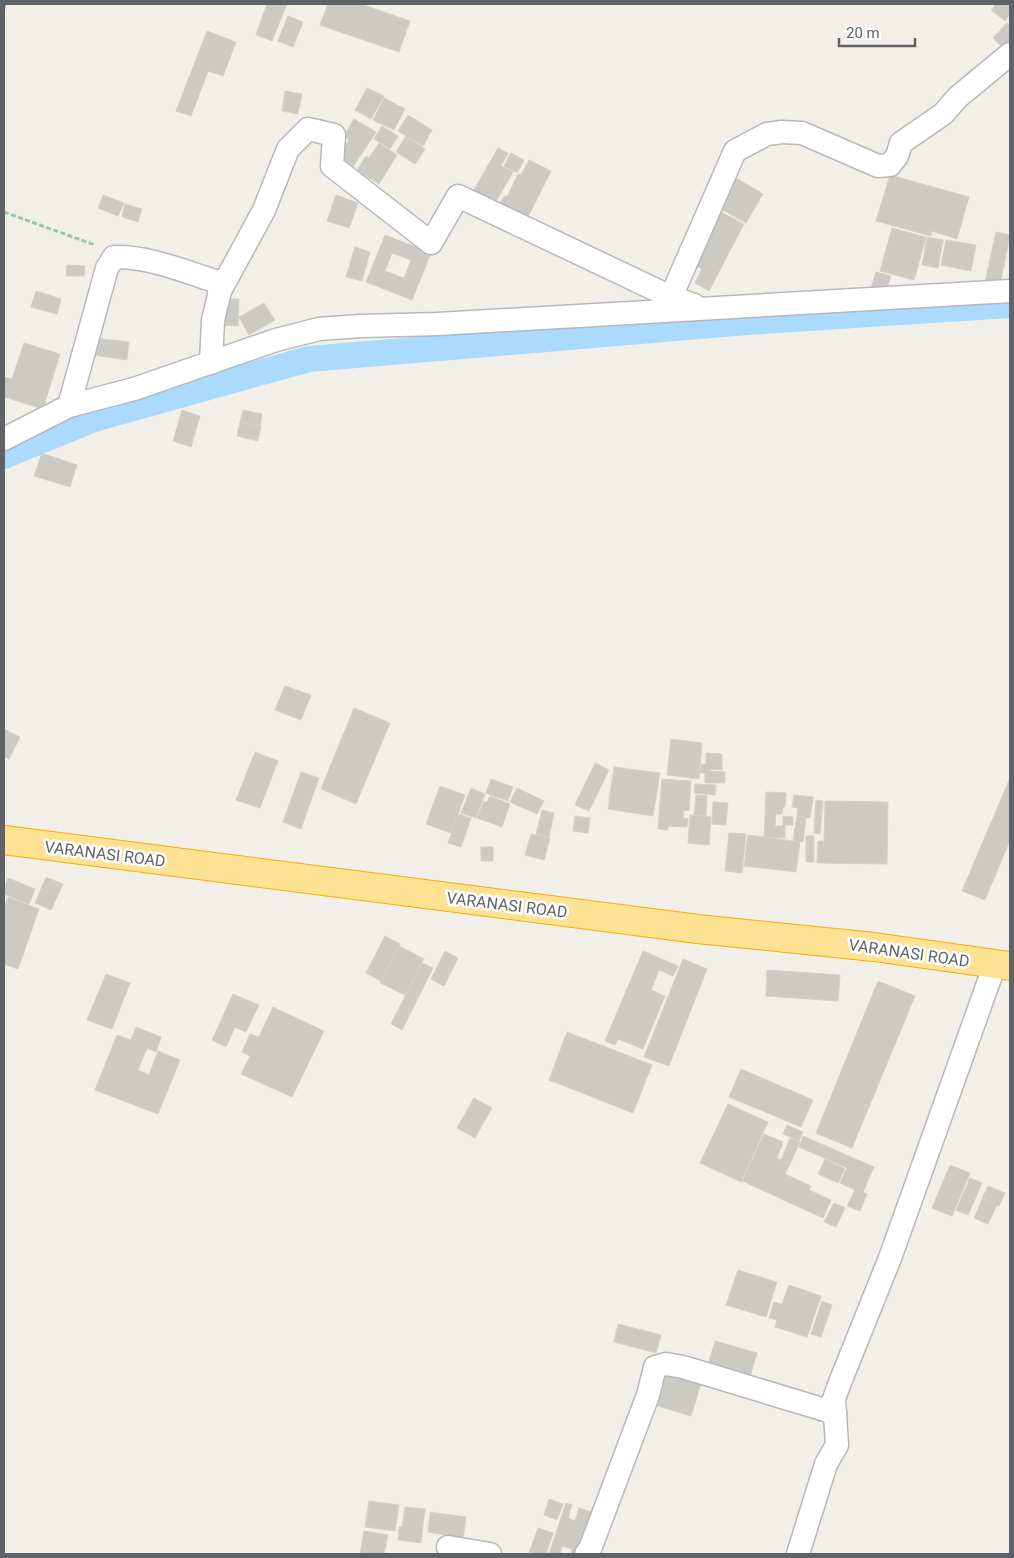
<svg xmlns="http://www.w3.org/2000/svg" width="1014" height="1558" font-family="Roboto,sans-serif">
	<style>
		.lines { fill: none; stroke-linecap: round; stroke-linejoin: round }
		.canal { stroke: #aadaff; stroke-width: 26 }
		.building { fill: #cccac5; stroke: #d6d1c6; fill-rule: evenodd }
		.street-casing { stroke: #b5b8bc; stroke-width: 25 }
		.highway-casing { stroke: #f9ab00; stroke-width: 30 }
		.path { stroke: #9cc7a9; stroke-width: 3; stroke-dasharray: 5 2.5; stroke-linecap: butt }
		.street { stroke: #fff; stroke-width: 22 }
		.highway { stroke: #fde293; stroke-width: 28 }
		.labels { text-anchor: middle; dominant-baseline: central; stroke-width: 5; stroke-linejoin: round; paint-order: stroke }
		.street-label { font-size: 16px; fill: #5f6368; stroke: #fff }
	</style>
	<rect width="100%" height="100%" fill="#f1efe8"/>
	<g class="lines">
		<path class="canal" d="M 4,456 L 94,419 L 309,359 L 747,322 L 1010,305"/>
	</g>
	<g class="building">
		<path d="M 267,4 L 287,4 L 272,41 L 256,35 Z"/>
		<path d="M 328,4 L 360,4 L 410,21 L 399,52 L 320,25 Z"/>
		<path d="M 996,4 L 1010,5 L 1010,14 L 1005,21 L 991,10 Z"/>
		<path d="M 288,16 L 303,22 L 293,47 L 278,41 Z"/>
		<path d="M 1007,23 L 1010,26 L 1010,51 L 1008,53 L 993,38 Z"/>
		<path d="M 207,31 L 236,42 L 223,76 L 208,71 L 191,116 L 176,111 Z"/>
		<path d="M 367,88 L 384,96 L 371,119 L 355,110 Z"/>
		<path d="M 285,91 L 302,94 L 298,114 L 282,111 Z"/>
		<path d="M 384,98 L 405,109 L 394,130 L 373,120 Z"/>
		<path d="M 408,115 L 432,130 L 423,146 L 398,131 Z"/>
		<path d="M 354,119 L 376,132 L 353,167 L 338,158 L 349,140 L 344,136 Z"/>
		<path d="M 382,126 L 398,136 L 390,149 L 374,139 Z"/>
		<path d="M 406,136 L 425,149 L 415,164 L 396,152 Z"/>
		<path d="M 379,143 L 397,155 L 379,184 L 357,171 L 366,156 L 369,158 Z"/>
		<path d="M 498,148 L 508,153 L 501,166 L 513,172 L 493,207 L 471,195 Z"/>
		<path d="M 511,153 L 524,160 L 517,173 L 504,166 Z"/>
		<path d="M 529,160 L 551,171 L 526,221 L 498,207 L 504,196 L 507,197 L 518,174 L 521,175 Z"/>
		<path d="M 890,175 L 969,197 L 957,239 L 932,231 L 931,236 L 876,221 Z"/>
		<path d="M 736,178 L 763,194 L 746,223 L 719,208 Z"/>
		<path d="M 103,195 L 124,203 L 118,216 L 98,208 Z"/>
		<path d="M 336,195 L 358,203 L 349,228 L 327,221 Z"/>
		<path d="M 125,204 L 142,209 L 138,222 L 122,217 Z"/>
		<path d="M 719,211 L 744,224 L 709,291 L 695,283 L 702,269 L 691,263 Z"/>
		<path d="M 892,228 L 926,237 L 914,280 L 880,271 Z"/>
		<path d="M 996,232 L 1010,235 L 1000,285 L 985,282 Z"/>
		<path d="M 385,235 L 431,253 L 412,300 L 366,282 ZM 392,253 L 411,260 L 404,278 L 385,271 Z"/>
		<path d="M 927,237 L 943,240 L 938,268 L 922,265 Z"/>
		<path d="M 946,240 L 976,245 L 971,271 L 941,265 Z"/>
		<path d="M 355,247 L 370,252 L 362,281 L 346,277 Z"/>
		<path d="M 67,265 L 85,266 L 84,276 L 66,276 Z"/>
		<path d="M 876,272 L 891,276 L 886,292 L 871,288 Z"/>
		<path d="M 36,291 L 61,299 L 57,314 L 31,307 Z"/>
		<path d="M 228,299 L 239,299 L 238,326 L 218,325 Z"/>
		<path d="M 264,303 L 275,320 L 249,335 L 239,317 Z"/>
		<path d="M 95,338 L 129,342 L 127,360 L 93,355 Z"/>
		<path d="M 24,343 L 60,354 L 43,409 L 4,397 L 4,377 L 12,379 Z"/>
		<path d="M 182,410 L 200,416 L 191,447 L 173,441 Z"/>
		<path d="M 243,410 L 262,414 L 260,426 L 240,422 Z"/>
		<path d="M 240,422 L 261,426 L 258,441 L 237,436 Z"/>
		<path d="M 42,453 L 77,465 L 70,487 L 34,476 Z"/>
		<path d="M 285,686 L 311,695 L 301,720 L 275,710 Z"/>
		<path d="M 354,708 L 390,723 L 356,804 L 321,789 Z"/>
		<path d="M 4,729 L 20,737 L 9,759 L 4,756 Z"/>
		<path d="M 671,739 L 702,743 L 699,779 L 667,775 Z"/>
		<path d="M 255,752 L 278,761 L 260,808 L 236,800 Z"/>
		<path d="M 706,753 L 722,754 L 722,770 L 710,769 L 710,771 L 725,772 L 725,783 L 705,783 L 705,773 L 700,773 L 701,764 L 706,764 Z"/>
		<path d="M 595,763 L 609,770 L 589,811 L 575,805 Z"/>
		<path d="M 614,767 L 660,773 L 653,816 L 608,809 Z"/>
		<path d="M 301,772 L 319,778 L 301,829 L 283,822 Z"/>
		<path d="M 1010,778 L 1010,840 L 985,900 L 962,891 Z"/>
		<path d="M 491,779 L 513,787 L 508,801 L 486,793 Z"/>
		<path d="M 662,779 L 691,781 L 689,811 L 684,810 L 683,818 L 688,819 L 687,827 L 668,826 L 668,830 L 658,829 Z"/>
		<path d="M 695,784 L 716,785 L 715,795 L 694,793 Z"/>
		<path d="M 440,786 L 465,795 L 451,833 L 426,824 Z"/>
		<path d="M 471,788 L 485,794 L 476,818 L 461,813 Z"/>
		<path d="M 517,788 L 544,801 L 537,814 L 510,802 Z"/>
		<path d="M 766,792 L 786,793 L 785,807 L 783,807 L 782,814 L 776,814 L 775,826 L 783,826 L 783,816 L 793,817 L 793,825 L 785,825 L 785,838 L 764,837 Z"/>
		<path d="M 696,795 L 707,796 L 706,816 L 694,815 Z"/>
		<path d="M 794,795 L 813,797 L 810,818 L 797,816 L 798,808 L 792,807 Z"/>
		<path d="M 490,796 L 510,804 L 502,827 L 477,818 L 484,801 L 487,802 Z"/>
		<path d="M 816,800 L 823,801 L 820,834 L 814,833 Z"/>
		<path d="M 825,801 L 888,802 L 887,864 L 817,863 L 818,841 L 824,841 Z"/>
		<path d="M 713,802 L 728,803 L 726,825 L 712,824 Z"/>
		<path d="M 542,810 L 554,813 L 549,837 L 536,834 Z"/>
		<path d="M 458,814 L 471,818 L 461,847 L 448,843 Z"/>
		<path d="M 690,815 L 711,817 L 709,845 L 688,843 Z"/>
		<path d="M 575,816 L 590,818 L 588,833 L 573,831 Z"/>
		<path d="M 797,816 L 806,818 L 803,842 L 793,840 Z"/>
		<path d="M 729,833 L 746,834 L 742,873 L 725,871 Z"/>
		<path d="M 531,834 L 550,838 L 544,860 L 525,855 Z"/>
		<path d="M 748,835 L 800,842 L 796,872 L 744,866 Z"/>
		<rect x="806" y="836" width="8" height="26"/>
		<rect x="481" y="847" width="12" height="14"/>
		<path d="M 46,877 L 63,884 L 51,910 L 35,903 Z"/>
		<path d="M 8,878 L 35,889 L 29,904 L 4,894 L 4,888 Z"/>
		<path d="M 8,897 L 39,909 L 18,969 L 4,964 L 4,908 Z"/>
		<path d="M 385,936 L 400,944 L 381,981 L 366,973 Z"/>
		<path d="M 399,946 L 424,959 L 405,995 L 380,983 Z"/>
		<path d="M 445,951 L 458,958 L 444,986 L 431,979 Z"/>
		<path d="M 643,951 L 678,966 L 673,976 L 659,970 L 651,990 L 665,996 L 643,1049 L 618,1039 L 615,1045 L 605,1041 Z"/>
		<path d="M 683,959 L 707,969 L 669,1066 L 644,1057 Z"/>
		<path d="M 422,963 L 433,968 L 402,1030 L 391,1024 Z"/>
		<path d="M 767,970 L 840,975 L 838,1001 L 766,996 Z"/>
		<path d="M 106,974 L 130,983 L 112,1029 L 87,1020 Z"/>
		<path d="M 878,981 L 915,996 L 852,1148 L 816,1133 Z"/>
		<path d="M 233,994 L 259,1005 L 246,1032 L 235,1027 L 226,1047 L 212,1040 Z"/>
		<path d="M 273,1007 L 324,1031 L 292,1097 L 241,1074 L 250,1056 L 242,1052 L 250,1034 L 259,1037 Z"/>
		<path d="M 136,1027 L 161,1037 L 156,1052 L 147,1048 L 138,1070 L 149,1075 L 158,1051 L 180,1060 L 158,1114 L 95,1090 L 117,1035 L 131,1040 Z"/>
		<path d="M 567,1032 L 652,1065 L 633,1113 L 549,1080 Z"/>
		<path d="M 741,1069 L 813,1100 L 801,1127 L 729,1097 Z"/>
		<path d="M 474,1098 L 492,1108 L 475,1138 L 457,1128 Z"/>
		<path d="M 728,1104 L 768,1122 L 741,1182 L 700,1163 Z"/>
		<path d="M 787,1125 L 803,1132 L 799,1141 L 783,1134 Z"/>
		<path d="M 764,1134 L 783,1142 L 777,1158 L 790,1164 L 785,1174 L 811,1186 L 809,1190 L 831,1200 L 823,1218 L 742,1181 Z"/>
		<path d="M 803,1136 L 874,1167 L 863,1192 L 867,1194 L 860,1211 L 847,1206 L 855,1190 L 840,1183 L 847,1168 L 799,1147 Z"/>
		<path d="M 790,1138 L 800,1142 L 790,1164 L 781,1160 Z"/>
		<path d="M 825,1159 L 845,1169 L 838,1183 L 818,1174 Z"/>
		<path d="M 950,1165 L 970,1173 L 952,1216 L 932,1208 Z"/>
		<path d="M 970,1178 L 982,1183 L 968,1215 L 956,1210 Z"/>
		<path d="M 988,1186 L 1005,1193 L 999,1206 L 982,1198 Z"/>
		<path d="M 982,1199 L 997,1205 L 988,1224 L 974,1218 Z"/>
		<path d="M 834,1203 L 845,1208 L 836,1227 L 824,1222 Z"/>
		<path d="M 738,1270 L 777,1282 L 766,1317 L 726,1305 Z"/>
		<path d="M 789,1285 L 821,1296 L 807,1337 L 775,1327 L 777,1320 L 769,1318 L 774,1302 L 782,1304 Z"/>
		<path d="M 822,1301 L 832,1305 L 821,1337 L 811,1334 Z"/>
		<path d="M 618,1324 L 661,1335 L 656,1353 L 614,1342 Z"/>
		<path d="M 715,1341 L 757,1353 L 748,1384 L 706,1372 Z"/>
		<path d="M 667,1366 L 703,1377 L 691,1416 L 655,1405 Z"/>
		<path d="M 549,1499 L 563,1504 L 557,1520 L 544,1515 Z"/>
		<path d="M 369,1501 L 399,1505 L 395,1531 L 365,1527 Z"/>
		<path d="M 566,1503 L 572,1505 L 568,1518 L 575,1521 L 579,1508 L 595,1513 L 581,1554 L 571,1554 L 572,1549 L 562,1546 L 560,1554 L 549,1554 Z"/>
		<path d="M 405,1507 L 425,1509 L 421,1543 L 398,1540 L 399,1527 L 402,1527 Z"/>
		<path d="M 430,1512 L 466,1517 L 463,1538 L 428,1532 Z"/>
		<path d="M 538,1528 L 553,1533 L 546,1554 L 529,1553 Z"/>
		<path d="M 364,1531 L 388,1535 L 384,1554 L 360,1554 Z"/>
	</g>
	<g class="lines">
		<g class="street-casing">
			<g id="street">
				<path d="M 220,291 L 264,210 L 288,149 L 308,129 L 334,135 L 332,166 L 431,243 L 458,196 L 671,297 L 694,305"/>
				<path d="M 671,297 L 735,151 L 767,134 L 782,132 L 802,133 L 878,166 L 890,165 L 897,156 L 901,143 L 943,114 L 958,97 L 1010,54"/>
				<path d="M 69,406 L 107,268 L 114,257 C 148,256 183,271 215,281 L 220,291 L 213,320 L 211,363"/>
				<path d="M 4,439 L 69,406 L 134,389 L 276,340 L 319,329 L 360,326 L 438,324 L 1010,291"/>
				<path d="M 448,1547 L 490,1554"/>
				<path d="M 586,1554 L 590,1549 L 648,1395 L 655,1367 L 666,1364 L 683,1367 L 835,1413"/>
				<path d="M 798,1554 L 826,1464 L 837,1445 L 834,1399 L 839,1385 L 890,1258 L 995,964"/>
			</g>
		</g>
		<g class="highway-casing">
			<path id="highway" d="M 4,840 L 698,929 L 874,947 L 1010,966"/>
		</g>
		<g class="path">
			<path d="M 4,9 L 5,4"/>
			<path d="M 4,212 L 95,245"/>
		</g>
		<use href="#street" class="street"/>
		<use href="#highway" class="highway"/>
	</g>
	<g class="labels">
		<g class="street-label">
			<text transform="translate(105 854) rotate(7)">VARANASI ROAD</text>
			<text transform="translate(507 905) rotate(7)">VARANASI ROAD</text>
			<text transform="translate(909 953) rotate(8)">VARANASI ROAD</text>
		</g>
	</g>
	<rect width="1014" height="1558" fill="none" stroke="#5f6368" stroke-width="10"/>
	<path d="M839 38v8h76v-8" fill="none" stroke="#5f6368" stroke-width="2.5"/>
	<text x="846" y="38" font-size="15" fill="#5f6368" stroke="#ffffff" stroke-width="4" paint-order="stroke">20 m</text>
</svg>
